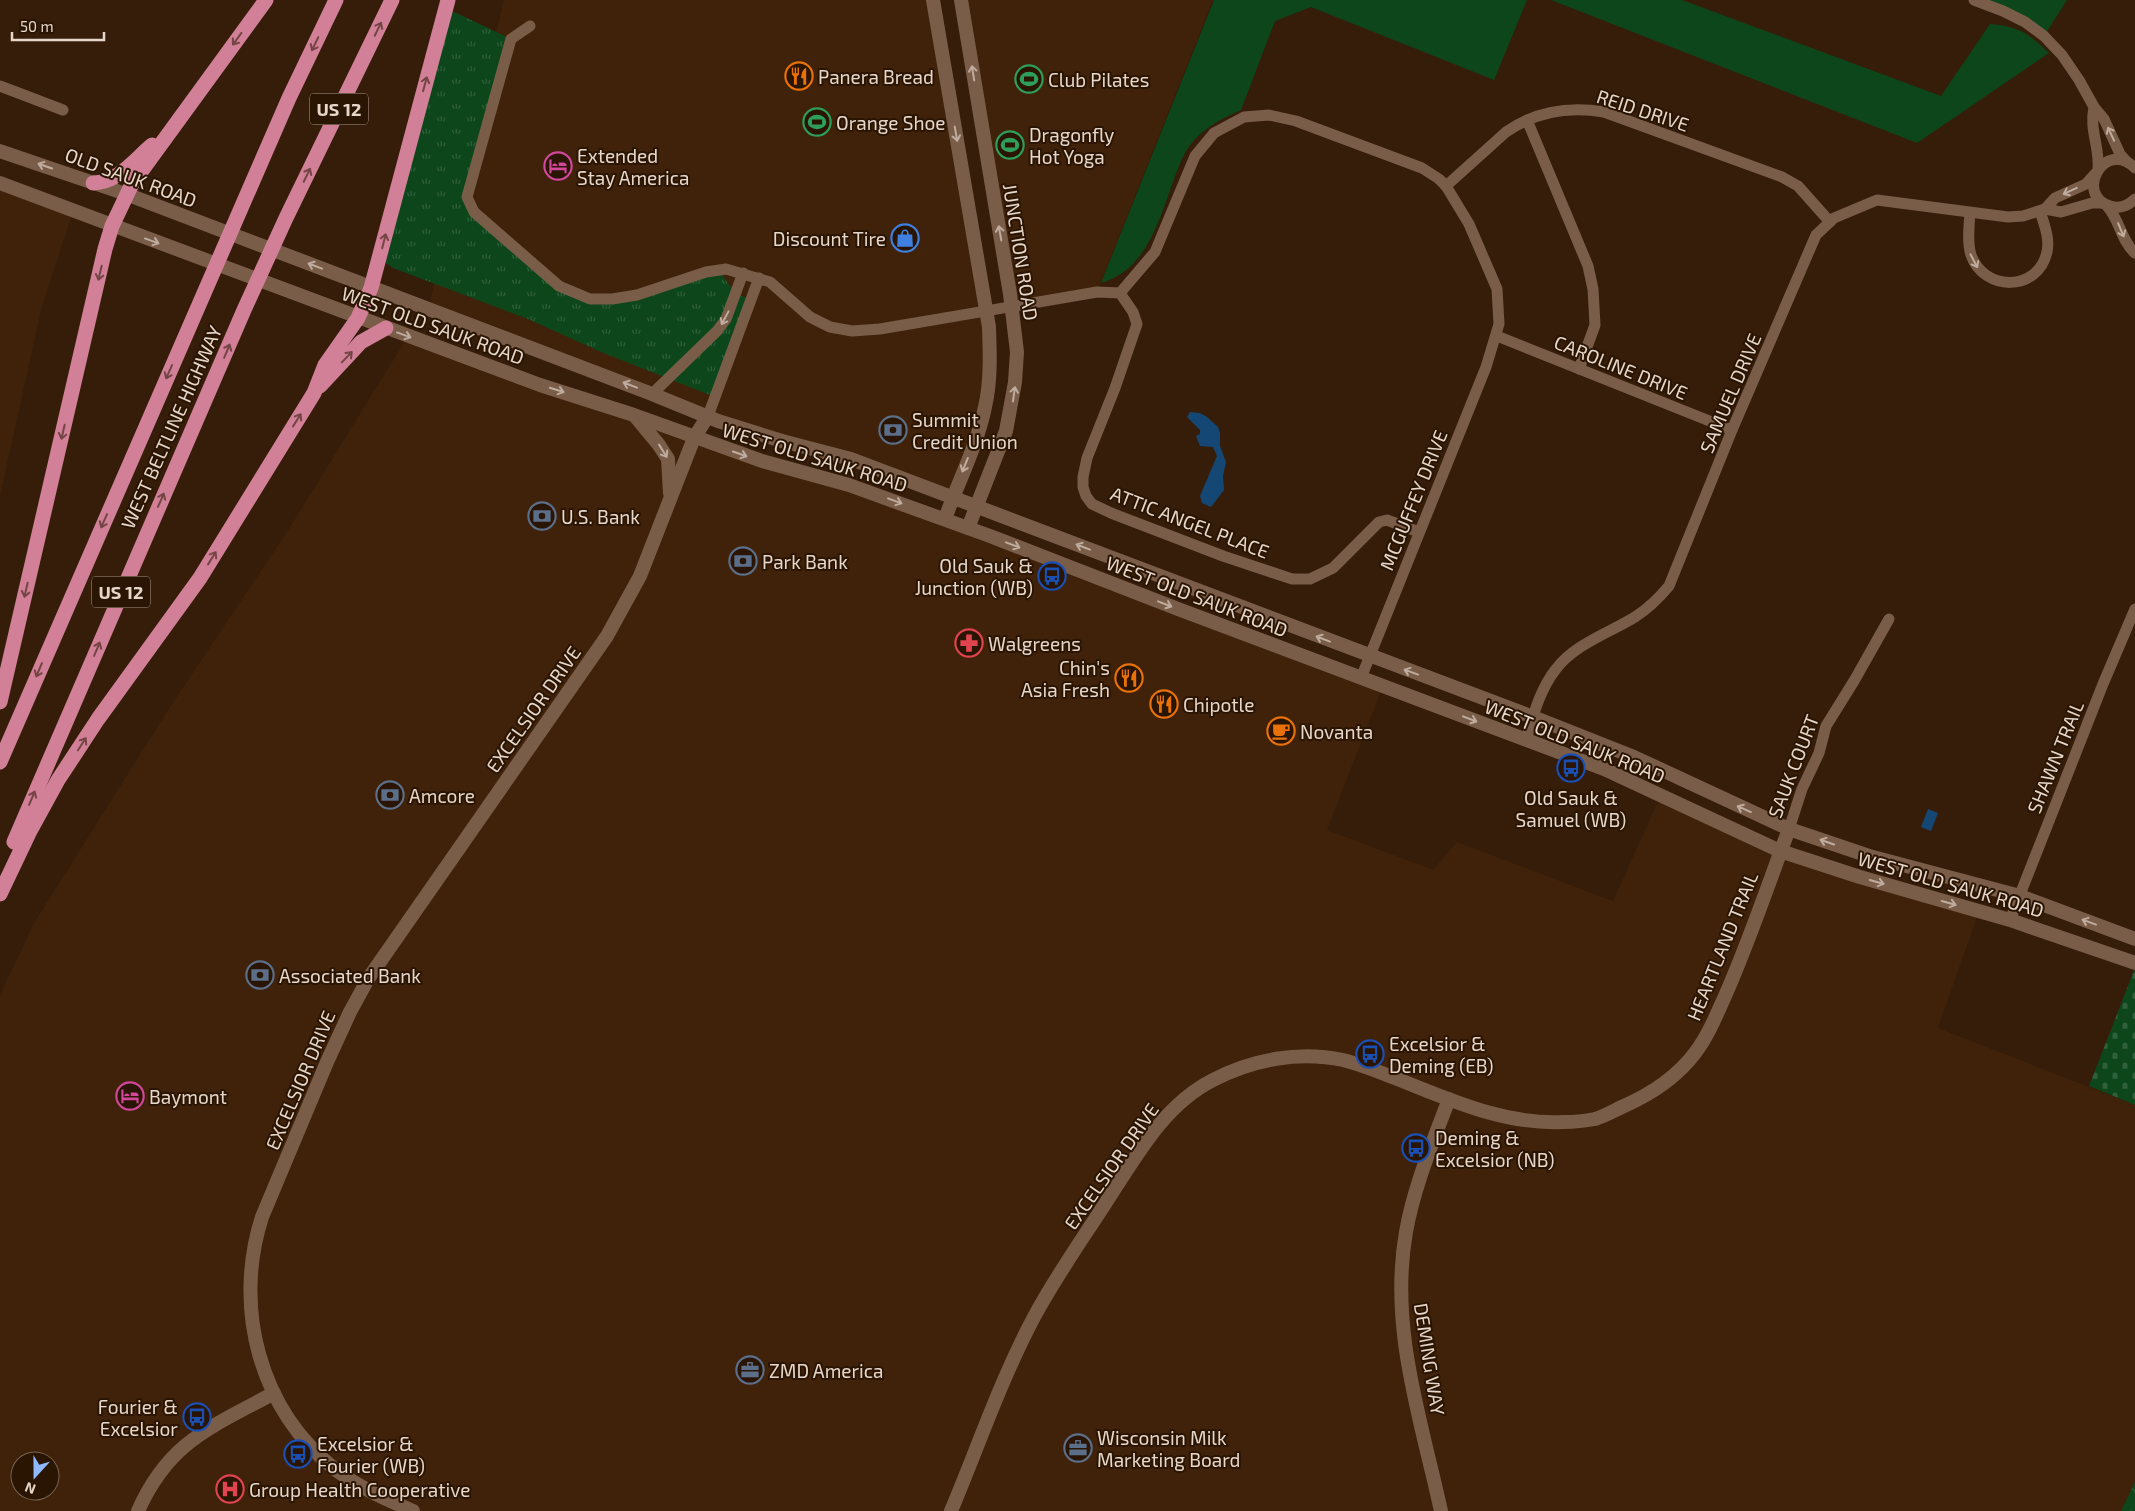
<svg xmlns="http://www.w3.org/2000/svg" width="2135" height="1511" font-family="'Exo 2',sans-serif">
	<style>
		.built { fill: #3f2209; fill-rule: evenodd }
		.grass { fill: url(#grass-tufts) }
		.forest { fill: url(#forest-crowns) }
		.cemetery { fill: url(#cemetery-stones) }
		.green { fill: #0d461b }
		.water { fill: #154775 }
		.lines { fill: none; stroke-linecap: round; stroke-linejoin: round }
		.minor { stroke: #795d49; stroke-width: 11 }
		.tertiary { stroke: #795d49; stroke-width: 14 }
		.motorway { stroke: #d18097; stroke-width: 15 }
		.oneway { stroke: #754545 }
		.oneway2 { stroke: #c0ac9e }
		.labels { text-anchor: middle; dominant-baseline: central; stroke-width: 4; stroke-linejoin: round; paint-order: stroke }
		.shield { fill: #2a1402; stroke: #ae9c8f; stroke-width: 1 }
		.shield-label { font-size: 18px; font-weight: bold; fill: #e7d7cb }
		.poi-label { font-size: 19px; fill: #e7d7cb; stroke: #2a1402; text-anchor: start }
		.street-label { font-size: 19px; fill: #e7d7cb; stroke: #2a1402 }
	</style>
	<defs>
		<pattern id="grass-tufts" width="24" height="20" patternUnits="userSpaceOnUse" patternTransform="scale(1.25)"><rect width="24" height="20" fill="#0d461b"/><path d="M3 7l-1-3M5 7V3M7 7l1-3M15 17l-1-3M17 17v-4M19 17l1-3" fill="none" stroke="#30603b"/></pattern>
		<pattern id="forest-crowns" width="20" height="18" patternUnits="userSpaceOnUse" patternTransform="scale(1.25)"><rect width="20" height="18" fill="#0d461b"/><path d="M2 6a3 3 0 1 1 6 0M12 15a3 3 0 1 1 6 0" fill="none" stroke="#30603b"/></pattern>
		<pattern id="cemetery-stones" width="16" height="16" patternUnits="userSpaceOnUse" patternTransform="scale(1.25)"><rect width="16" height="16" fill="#0d461b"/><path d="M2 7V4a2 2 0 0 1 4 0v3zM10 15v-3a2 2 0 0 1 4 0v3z" fill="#30603b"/></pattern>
	</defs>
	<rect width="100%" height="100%" fill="#351d0a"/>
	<g class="built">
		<path d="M 504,0 L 933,0 L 989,327 L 989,387 L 953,498 L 782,441 L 428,309 Z"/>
		<path d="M 961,0 L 1213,0 L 1097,292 L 1012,307 Z"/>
		<path d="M 0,183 L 73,211 L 42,306 L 0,496 Z"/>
		<path d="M 408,336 L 792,470 L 1383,686 L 1327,830 L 1433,870 L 1457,842 L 1613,901 L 1661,795 L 1721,825 L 1979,911 L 1938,1028 L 2135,1105 L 2135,1511 L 0,1511 L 0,995 L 34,923 L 170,707 L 287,532 ZM 20,1461 L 50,1461 L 50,1491 L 20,1491 Z"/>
	</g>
	<path class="grass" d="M 446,8 L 511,39 L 471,183 L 474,212 L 559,286 L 612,299 L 718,269 L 735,293 L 751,300 L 715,397 L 601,352 L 528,319 L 393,268 L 383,261 Z"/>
	<path class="forest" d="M 2135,1482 L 2135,1511 L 2121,1511 Z"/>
	<path class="cemetery" d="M 2135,968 L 2135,1105 L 2089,1086 Z"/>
	<g class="green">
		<path d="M 1214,0 L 1527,0 L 1494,80 L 1311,7 L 1275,21 L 1241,110 C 1223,118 1204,127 1191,144 C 1182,155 1178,169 1173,182 C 1158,223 1146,270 1101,283 Z"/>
		<path d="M 1551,0 L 1682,0 L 1941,96 L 1990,24 C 2019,26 2029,34 2049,53 L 1917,143 Z"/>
		<path d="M 1974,0 L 2067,0 L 2044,36 Z"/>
	</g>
	<g class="water">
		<path d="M 1190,412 L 1200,413 L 1207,417 L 1218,427 L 1220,433 L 1220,446 L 1226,462 L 1223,476 L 1224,490 L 1211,507 L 1202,503 L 1200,496 L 1217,456 L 1213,447 L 1200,446 L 1196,436 L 1200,434 L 1200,430 L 1187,417 Z"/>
		<path d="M 1928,809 L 1938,813 L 1931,831 L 1921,827 Z"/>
	</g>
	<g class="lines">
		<g class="minor">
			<path d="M 1974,0 L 2003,11 L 2025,22 L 2044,36 L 2062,55 L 2079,80 L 2094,107 L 2104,119 L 2120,154 L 2127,162"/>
			<path d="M 530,26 L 511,39 L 467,197 L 474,212 L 559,286 L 590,299 L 612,299 L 637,295 L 706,272 L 726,269 L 770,282 L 810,317 L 830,327 L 852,331 L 880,329 L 1097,292 L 1120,293 L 1133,312 L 1137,324 L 1115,388 L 1087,458 L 1083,477 L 1083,487 L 1086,496 L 1092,504 L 1111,513 L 1223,556 L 1292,579 L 1310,579 L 1333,568 L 1379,522 L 1387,520 L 1419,532"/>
			<path d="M 0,86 L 63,110"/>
			<path d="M 2094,107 C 2089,131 2100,146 2098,170"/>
			<path d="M 1527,120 L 1588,266 L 1593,289 L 1595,325 L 1579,369"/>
			<path d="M 2135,168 C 2104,138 2074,195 2110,206 C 2119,209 2128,206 2135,199"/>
			<path d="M 1446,186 L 1506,132 C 1536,111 1568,106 1604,112 L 1782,177 L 1798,186 L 1830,222"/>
			<path d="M 2107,206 C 2120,220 2121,241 2135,253"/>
			<path d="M 2045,209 L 2055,198 L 2086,184 L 2095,174"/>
			<path d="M 1970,213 C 1969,226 1967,243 1971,255 C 1984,292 2038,292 2047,252 C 2050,238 2044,224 2040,211"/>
			<path d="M 1120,293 L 1155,252 L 1195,156 L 1214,133 L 1244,117 L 1269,115 L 1296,121 L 1422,168 L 1439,179 L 1446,186 L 1469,224 L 1497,289 L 1499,324 L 1486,367 L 1361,678"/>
			<path d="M 1497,336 L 1732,430"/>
			<path d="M 652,394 L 717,331 L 726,319 L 743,273"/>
			<path d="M 708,416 L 759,278"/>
			<path d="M 1526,740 C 1533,716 1540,689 1556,669 C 1575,644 1609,633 1635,617 C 1649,608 1659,598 1669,586 L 1732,430 L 1816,235 L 1834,218 L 1877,200 L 2008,217 L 2023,216 L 2045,209 L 2061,212 L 2092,203 L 2103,203"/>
			<path d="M 1789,829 L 1802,789 L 1819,753 L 1826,726 L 1854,681 L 1889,619"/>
			<path d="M 2010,920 L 2103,684 L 2135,609"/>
		</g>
		<g class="tertiary">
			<path d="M 933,0 L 989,327 C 990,354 991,381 985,407 C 977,446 958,482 945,519"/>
			<path d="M 961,0 L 1010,294 L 1017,352 L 1015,382 L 1006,431 L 968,528"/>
			<path d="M 0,151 L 126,194 L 652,394 L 718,421 L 782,441 L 851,459 L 1533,717 L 1634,757 L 1789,829 L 1869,856 L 2020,896 L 2135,939"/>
			<path d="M 0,183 L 540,385 L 634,415 L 762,461 L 849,485 L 990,536 L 1178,609 L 1604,769 L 1780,851 L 1860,877 L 2010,920 L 2135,963"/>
			<path d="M 635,416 L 659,445 L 668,459 L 670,493"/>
			<path d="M 138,1511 C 169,1441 212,1427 274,1393"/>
			<path d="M 413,1511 C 386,1499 360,1488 336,1470 C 259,1410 233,1307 262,1217 L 327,1062 L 350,1012 L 368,979 L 607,636 L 640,576 L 694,438 L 708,416"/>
			<path d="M 951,1511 C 978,1447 1001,1379 1034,1317 C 1057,1274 1086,1234 1112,1193 C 1140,1150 1166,1104 1213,1080 C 1253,1059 1299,1051 1343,1060 C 1360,1064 1376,1071 1392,1077 C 1447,1098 1502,1125 1563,1122 C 1573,1122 1585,1121 1595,1119 C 1605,1116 1615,1110 1624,1106 C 1651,1094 1677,1077 1695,1053 C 1708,1036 1716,1016 1725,996 C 1749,942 1768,885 1789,829"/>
			<path d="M 1441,1511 C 1421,1419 1389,1327 1406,1232 C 1414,1186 1433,1142 1449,1099"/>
		</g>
		<g class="motorway">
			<path d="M 93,183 C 119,182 134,160 152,145"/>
			<path d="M 320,386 L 361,342 L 386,328"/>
			<path d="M 0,702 L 105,249 L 112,226 L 132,184 L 266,0"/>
			<path d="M 0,762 L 289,98 L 336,0"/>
			<path d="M 14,842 L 244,310 L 286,218 L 392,0"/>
			<path d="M 0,894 L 29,833 L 58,780 L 98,719 L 200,578 L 314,393 L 325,365 L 358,318 L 371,288 L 448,0"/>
		</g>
	</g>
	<defs><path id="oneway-shaft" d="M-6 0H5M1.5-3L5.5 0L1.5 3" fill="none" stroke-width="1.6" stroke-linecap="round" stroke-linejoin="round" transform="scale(1.25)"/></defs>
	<g class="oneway">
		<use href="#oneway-shaft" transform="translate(378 29) rotate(-64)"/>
		<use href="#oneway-shaft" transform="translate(237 39) rotate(126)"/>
		<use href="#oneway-shaft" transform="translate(315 44) rotate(116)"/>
		<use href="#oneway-shaft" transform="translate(425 84) rotate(-75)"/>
		<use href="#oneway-shaft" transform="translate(307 175) rotate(-64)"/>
		<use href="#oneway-shaft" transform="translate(384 241) rotate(-76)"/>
		<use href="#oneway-shaft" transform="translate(100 273) rotate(103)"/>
		<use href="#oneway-shaft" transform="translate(227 351) rotate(-67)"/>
		<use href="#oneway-shaft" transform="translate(347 357) rotate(-46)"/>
		<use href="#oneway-shaft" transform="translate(169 372) rotate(114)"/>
		<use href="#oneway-shaft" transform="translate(297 420) rotate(-58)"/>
		<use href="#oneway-shaft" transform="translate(63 432) rotate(103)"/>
		<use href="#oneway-shaft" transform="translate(161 500) rotate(-66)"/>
		<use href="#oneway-shaft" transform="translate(104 521) rotate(114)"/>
		<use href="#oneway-shaft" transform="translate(212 558) rotate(-58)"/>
		<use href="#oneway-shaft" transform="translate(26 590) rotate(103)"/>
		<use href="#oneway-shaft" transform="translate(97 649) rotate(-67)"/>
		<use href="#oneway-shaft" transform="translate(39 670) rotate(113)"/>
		<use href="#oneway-shaft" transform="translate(82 744) rotate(-57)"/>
		<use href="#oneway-shaft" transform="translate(32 798) rotate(-67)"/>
	</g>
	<g class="oneway2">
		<use href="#oneway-shaft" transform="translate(973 73) rotate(-99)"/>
		<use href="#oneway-shaft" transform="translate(956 134) rotate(80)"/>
		<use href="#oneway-shaft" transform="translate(2111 134) rotate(-115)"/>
		<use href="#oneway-shaft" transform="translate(45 166) rotate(-161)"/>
		<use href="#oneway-shaft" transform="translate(2070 191) rotate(155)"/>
		<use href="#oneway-shaft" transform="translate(2121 230) rotate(67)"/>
		<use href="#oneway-shaft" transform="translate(1000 233) rotate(-100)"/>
		<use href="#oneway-shaft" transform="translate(152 241) rotate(20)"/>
		<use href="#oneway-shaft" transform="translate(1974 261) rotate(62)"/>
		<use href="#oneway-shaft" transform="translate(315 266) rotate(-159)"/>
		<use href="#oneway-shaft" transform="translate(725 318) rotate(118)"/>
		<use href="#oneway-shaft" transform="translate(404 335) rotate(20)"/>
		<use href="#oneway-shaft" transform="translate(630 385) rotate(-159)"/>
		<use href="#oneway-shaft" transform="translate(557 390) rotate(17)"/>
		<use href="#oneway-shaft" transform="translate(1014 394) rotate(-82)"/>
		<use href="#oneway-shaft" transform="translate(663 451) rotate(58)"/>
		<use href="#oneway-shaft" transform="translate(740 454) rotate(19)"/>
		<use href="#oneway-shaft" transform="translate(965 465) rotate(112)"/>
		<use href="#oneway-shaft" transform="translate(895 501) rotate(20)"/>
		<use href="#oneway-shaft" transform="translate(1013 545) rotate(21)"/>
		<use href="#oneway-shaft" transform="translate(1083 547) rotate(-159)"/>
		<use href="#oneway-shaft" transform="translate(1165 604) rotate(21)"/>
		<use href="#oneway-shaft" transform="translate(1323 639) rotate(-159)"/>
		<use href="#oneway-shaft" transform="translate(1411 672) rotate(-160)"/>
		<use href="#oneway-shaft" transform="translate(1470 719) rotate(21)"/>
		<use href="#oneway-shaft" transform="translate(1744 809) rotate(-156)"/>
		<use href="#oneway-shaft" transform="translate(1827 842) rotate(-161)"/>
		<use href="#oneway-shaft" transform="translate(1877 882) rotate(16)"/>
		<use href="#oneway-shaft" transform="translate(1949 903) rotate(16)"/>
		<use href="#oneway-shaft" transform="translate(2089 922) rotate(-160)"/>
	</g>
	<defs>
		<g id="restaurant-ring" transform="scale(1.4375)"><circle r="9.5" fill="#2a1402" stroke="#e8710a" stroke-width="1.5"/><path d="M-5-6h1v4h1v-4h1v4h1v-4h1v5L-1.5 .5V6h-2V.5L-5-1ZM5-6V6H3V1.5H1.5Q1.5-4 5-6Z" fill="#e8710a"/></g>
		<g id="stadium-ring" transform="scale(1.4375)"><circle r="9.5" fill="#2a1402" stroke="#2e9e5b" stroke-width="1.5"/><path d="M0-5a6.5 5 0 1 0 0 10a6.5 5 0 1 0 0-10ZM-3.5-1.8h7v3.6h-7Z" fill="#2e9e5b"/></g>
		<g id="hotel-ring" transform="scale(1.4375)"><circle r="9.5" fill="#2a1402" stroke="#d1479c" stroke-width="1.5"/><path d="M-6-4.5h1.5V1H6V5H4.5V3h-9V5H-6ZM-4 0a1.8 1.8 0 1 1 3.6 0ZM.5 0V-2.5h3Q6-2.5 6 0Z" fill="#d1479c"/></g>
		<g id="shop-ring" transform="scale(1.4375)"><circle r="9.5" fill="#2a1402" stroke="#3f7fe0" stroke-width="1.5"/><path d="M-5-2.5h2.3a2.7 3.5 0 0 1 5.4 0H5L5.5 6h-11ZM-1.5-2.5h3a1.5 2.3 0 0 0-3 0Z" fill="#3f7fe0"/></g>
		<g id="bank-ring" transform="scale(1.4375)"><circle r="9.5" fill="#2a1402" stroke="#5c6f8a" stroke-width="1.5"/><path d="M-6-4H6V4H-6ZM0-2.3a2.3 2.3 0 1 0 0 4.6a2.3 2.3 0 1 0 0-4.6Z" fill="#5c6f8a"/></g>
		<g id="bus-ring" transform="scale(1.4375)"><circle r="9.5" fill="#2a1402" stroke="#1a4fb4" stroke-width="1.5"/><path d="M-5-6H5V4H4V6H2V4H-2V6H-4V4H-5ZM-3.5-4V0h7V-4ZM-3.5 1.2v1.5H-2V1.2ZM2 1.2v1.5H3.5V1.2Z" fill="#1a4fb4"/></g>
		<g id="pharmacy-ring" transform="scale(1.4375)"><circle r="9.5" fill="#2a1402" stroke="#e0444e" stroke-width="1.5"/><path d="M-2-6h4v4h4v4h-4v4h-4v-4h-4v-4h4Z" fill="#e0444e"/></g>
		<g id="cafe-ring" transform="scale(1.4375)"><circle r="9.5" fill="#2a1402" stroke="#e8710a" stroke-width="1.5"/><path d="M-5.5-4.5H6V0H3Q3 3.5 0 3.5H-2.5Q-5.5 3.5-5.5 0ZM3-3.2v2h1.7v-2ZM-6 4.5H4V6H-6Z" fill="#e8710a"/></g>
		<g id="office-ring" transform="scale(1.4375)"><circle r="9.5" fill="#2a1402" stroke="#5c6f8a" stroke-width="1.5"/><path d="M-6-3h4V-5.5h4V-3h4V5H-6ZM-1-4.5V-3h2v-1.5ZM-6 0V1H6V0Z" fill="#5c6f8a"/></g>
		<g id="hospital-ring" transform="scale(1.4375)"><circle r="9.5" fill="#2a1402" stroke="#e0444e" stroke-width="1.5"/><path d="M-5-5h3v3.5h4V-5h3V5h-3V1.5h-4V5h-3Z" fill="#e0444e"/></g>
	</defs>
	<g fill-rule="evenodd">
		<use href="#restaurant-ring" x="799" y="76"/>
		<use href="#stadium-ring" x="1029" y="79"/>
		<use href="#stadium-ring" x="817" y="122"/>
		<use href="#stadium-ring" x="1010" y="145"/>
		<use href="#hotel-ring" x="558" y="166"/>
		<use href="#shop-ring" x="905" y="238"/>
		<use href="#bank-ring" x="893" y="430"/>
		<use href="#bank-ring" x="542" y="516"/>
		<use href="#bank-ring" x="743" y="561"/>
		<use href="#bus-ring" x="1052" y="576"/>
		<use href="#pharmacy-ring" x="969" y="643"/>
		<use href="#restaurant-ring" x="1129" y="678"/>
		<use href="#restaurant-ring" x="1164" y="704"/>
		<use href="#cafe-ring" x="1281" y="731"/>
		<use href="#bus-ring" x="1571" y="768"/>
		<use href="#bank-ring" x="390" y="795"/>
		<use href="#bank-ring" x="260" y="975"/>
		<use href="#bus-ring" x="1370" y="1054"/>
		<use href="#hotel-ring" x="130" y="1096"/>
		<use href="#bus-ring" x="1416" y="1148"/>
		<use href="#office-ring" x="750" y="1370"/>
		<use href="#bus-ring" x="197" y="1417"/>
		<use href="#office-ring" x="1078" y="1448"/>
		<use href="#bus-ring" x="298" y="1454"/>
		<use href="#hospital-ring" x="230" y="1489"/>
	</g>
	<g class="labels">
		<g class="shield">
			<rect x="310" y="93.5" width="58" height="31" rx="4"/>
			<rect x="92" y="576.5" width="58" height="31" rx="4"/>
		</g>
		<g class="shield-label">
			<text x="339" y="109">US 12</text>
			<text x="121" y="592">US 12</text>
		</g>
		<g class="poi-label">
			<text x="818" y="76">Panera Bread</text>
			<text x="1048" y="79">Club Pilates</text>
			<text x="836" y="122">Orange Shoe</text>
			<text x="1029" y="134">Dragonfly<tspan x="1029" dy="22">Hot Yoga</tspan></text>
			<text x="577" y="155">Extended<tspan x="577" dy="22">Stay America</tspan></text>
			<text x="886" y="238" text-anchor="end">Discount Tire</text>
			<text x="912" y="419">Summit<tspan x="912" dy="22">Credit Union</tspan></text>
			<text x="561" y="516">U.S. Bank</text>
			<text x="762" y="561">Park Bank</text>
			<text x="1033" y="565" text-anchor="end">Old Sauk &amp;<tspan x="1033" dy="22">Junction (WB)</tspan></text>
			<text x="988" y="643">Walgreens</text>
			<text x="1110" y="667" text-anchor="end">Chin's<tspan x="1110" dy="22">Asia Fresh</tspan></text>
			<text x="1183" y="704">Chipotle</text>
			<text x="1300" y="731">Novanta</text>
			<text x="409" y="795">Amcore</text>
			<text x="1571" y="797" text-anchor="middle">Old Sauk &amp;<tspan x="1571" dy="22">Samuel (WB)</tspan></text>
			<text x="279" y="975">Associated Bank</text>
			<text x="1389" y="1043">Excelsior &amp;<tspan x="1389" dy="22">Deming (EB)</tspan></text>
			<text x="149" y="1096">Baymont</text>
			<text x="1435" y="1137">Deming &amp;<tspan x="1435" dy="22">Excelsior (NB)</tspan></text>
			<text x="769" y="1370">ZMD America</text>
			<text x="178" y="1406" text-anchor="end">Fourier &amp;<tspan x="178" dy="22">Excelsior</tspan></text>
			<text x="1097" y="1437">Wisconsin Milk<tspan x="1097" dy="22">Marketing Board</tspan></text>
			<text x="317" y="1443">Excelsior &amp;<tspan x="317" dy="22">Fourier (WB)</tspan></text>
			<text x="249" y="1489">Group Health Cooperative</text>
		</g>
		<g class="street-label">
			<text transform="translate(1643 110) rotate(18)">REID DRIVE</text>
			<text transform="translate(131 177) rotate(20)">OLD SAUK ROAD</text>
			<text transform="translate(1021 252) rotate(81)">JUNCTION ROAD</text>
			<text transform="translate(433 325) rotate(20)">WEST OLD SAUK ROAD</text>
			<text transform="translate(1621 367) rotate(22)">CAROLINE DRIVE</text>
			<text transform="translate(1730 393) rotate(-67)">SAMUEL DRIVE</text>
			<text transform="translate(171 427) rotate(-66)">WEST BELTLINE HIGHWAY</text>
			<text transform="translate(815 457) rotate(17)">WEST OLD SAUK ROAD</text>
			<text transform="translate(1413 500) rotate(-68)">MCGUFFEY DRIVE</text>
			<text transform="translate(1190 522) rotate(21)">ATTIC ANGEL PLACE</text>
			<text transform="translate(1197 596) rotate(21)">WEST OLD SAUK ROAD</text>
			<text transform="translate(533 709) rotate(-55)">EXCELSIOR DRIVE</text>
			<text transform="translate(1575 741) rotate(22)">WEST OLD SAUK ROAD</text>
			<text transform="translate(2055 757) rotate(-68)">SHAWN TRAIL</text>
			<text transform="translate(1793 766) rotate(-69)">SAUK COURT</text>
			<text transform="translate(1951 884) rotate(16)">WEST OLD SAUK ROAD</text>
			<text transform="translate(1722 946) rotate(-68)">HEARTLAND TRAIL</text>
			<text transform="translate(300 1080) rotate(-67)">EXCELSIOR DRIVE</text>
			<text transform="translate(1111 1166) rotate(-55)">EXCELSIOR DRIVE</text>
			<text transform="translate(1430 1359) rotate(81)">DEMING WAY</text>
		</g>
	</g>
	<g transform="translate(35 1476) rotate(201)"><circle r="24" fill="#2a1402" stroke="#766252"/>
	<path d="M0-4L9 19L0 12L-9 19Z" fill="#90b8fd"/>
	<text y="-8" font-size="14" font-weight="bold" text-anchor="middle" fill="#e7d7cb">N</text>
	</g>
	<path d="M12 32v8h92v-8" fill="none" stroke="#e7d7cb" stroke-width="2.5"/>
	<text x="20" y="32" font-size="15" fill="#e7d7cb" stroke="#2a1402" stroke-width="4" paint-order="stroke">50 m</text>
</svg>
